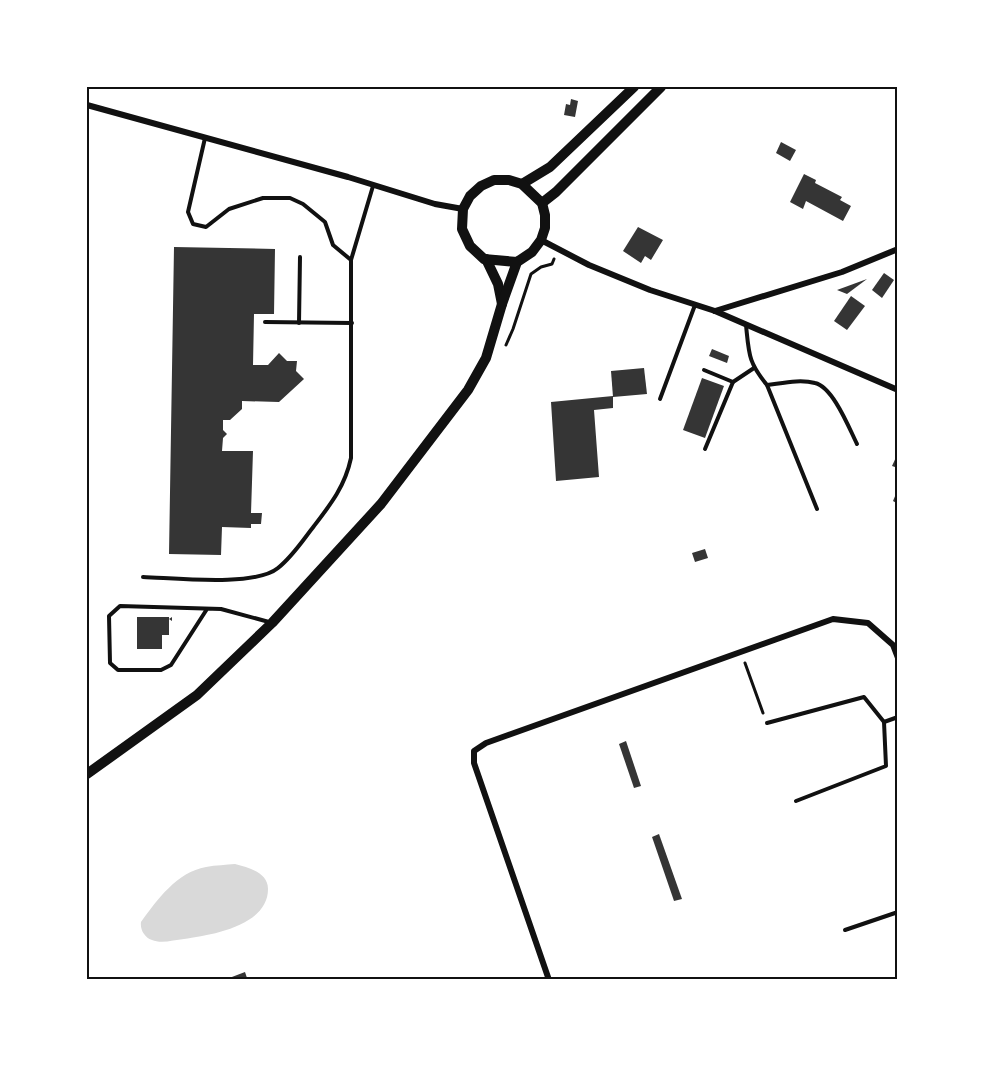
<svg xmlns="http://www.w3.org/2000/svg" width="985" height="1067" font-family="'DM Sans',sans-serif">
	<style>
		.water { fill: #d9d9d9 }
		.building { fill: #353535 }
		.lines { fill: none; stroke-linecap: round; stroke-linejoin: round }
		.path { stroke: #111; stroke-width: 3 }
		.service { stroke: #111; stroke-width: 4 }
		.minor { stroke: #111; stroke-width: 6 }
		.tertiary { stroke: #111; stroke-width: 10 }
		.neatline { fill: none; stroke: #111; stroke-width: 2 }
	</style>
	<rect width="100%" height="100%" fill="#fff"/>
	<path class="water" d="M 235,864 C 250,868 268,873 268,889 C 268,926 211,935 184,939 C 174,940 161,944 152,940 C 144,937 140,929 141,922 C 157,900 177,872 206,867 C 216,865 226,865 235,864 Z"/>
	<g class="building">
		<path d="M 571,99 L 578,101 L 575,117 L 564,115 L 566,104 L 570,105 Z"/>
		<path d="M 781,142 L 796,150 L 790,161 L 776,153 Z"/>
		<path d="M 804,174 L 816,180 L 815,183 L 842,197 L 840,200 L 851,206 L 843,221 L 806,201 L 803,209 L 790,202 Z"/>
		<path d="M 638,227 L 663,240 L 651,260 L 645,256 L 641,263 L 623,251 Z"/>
		<path d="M 174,247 L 275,249 L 274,314 L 254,314 L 253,365 L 268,365 L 279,353 L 287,361 L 297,361 L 296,371 L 304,379 L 279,402 L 242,401 L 242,409 L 230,420 L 223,420 L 223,430 L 227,434 L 223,438 L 222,451 L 253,451 L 251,513 L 262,513 L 261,524 L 251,524 L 251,528 L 222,527 L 221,555 L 169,554 Z"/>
		<path d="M 884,273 L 894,280 L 882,298 L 872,290 Z"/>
		<path d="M 867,279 L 847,294 L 837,290 Z"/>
		<path d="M 851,296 L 865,306 L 847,330 L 834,321 Z"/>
		<path d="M 712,349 L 729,356 L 727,363 L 709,356 Z"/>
		<path d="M 644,368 L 647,394 L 613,397 L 611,371 Z"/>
		<path d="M 702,378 L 724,386 L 705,438 L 683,430 Z"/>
		<path d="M 613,396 L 613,408 L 594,410 L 599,477 L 556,481 L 551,402 Z"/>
		<path d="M 898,453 L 898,468 L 892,466 Z"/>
		<path d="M 898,489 L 898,504 L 893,501 Z"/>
		<path d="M 705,549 L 708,558 L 695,562 L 692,553 Z"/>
		<path d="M 137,617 L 169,617 L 169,619 L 172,617 L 172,621 L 169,619 L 169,635 L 162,635 L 162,649 L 137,649 Z"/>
		<path d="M 626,741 L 641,786 L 634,788 L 619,744 Z"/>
		<path d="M 659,834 L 682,899 L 674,901 L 652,837 Z"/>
		<path d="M 245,972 L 247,978 L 241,980 L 224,980 Z"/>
	</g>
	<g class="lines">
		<g class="path">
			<path d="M 506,345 L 513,329 L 531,274 L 541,267 L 552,264 L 554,259"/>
			<path d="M 745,663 L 763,713"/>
		</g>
		<g class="service">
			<path d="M 205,138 L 188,212 L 193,224 L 206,227 L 229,209 L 263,198 L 290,198 L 303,204 L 325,222 L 333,245 L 351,260"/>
			<path d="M 265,322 L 352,323"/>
			<path d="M 299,323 L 300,257"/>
			<path d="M 746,325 C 749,354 748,362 767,385 L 817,509"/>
			<path d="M 704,370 L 733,382"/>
			<path d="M 767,385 C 783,383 800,379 815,383 C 833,387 849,428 857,444"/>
			<path d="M 660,399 L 695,305"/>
			<path d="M 705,449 L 733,382 L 754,368"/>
			<path d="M 143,577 C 175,578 255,587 278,568 C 293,556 303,540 314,526 C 331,504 345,486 351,458 L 351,260 L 373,186"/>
			<path d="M 207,609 L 171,665 L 161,670 L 118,670 L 110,663 L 109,616 L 120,606 L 221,609 L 269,622"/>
			<path d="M 767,723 L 864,697 L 884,722 L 898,717"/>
			<path d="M 796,801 L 886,766 L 884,722"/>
			<path d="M 845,930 L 898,912"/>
		</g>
		<g class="minor">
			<path d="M 87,105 L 348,177 L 435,204 L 463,209"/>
			<path d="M 541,240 L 589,265 L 650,290 L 715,311 L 898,390"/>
			<path d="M 715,311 L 842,272 L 898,249"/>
			<path d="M 549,980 L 474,763 L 474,751 L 486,743 L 833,619 L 868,623 L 893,645 L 898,658"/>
		</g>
		<g class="tertiary">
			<path d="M 522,184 L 550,167 L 634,87"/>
			<path d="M 542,203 L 556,192 L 661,87"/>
			<path d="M 486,259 L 498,284 L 502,304"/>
			<path d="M 87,774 L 197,695 L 272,623 L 381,504 L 468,390 L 486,358 L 502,304 L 517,262 L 532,252 L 541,240 L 545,228 L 545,215 L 542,203 L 522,184 L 509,180 L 494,180 L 481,186 L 470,196 L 463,209 L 462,229 L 470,246 L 484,259 L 517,262"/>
		</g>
	</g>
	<rect width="985" height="1067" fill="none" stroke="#ffffff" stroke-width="177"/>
	<rect x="88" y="88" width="808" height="890" class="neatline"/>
</svg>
